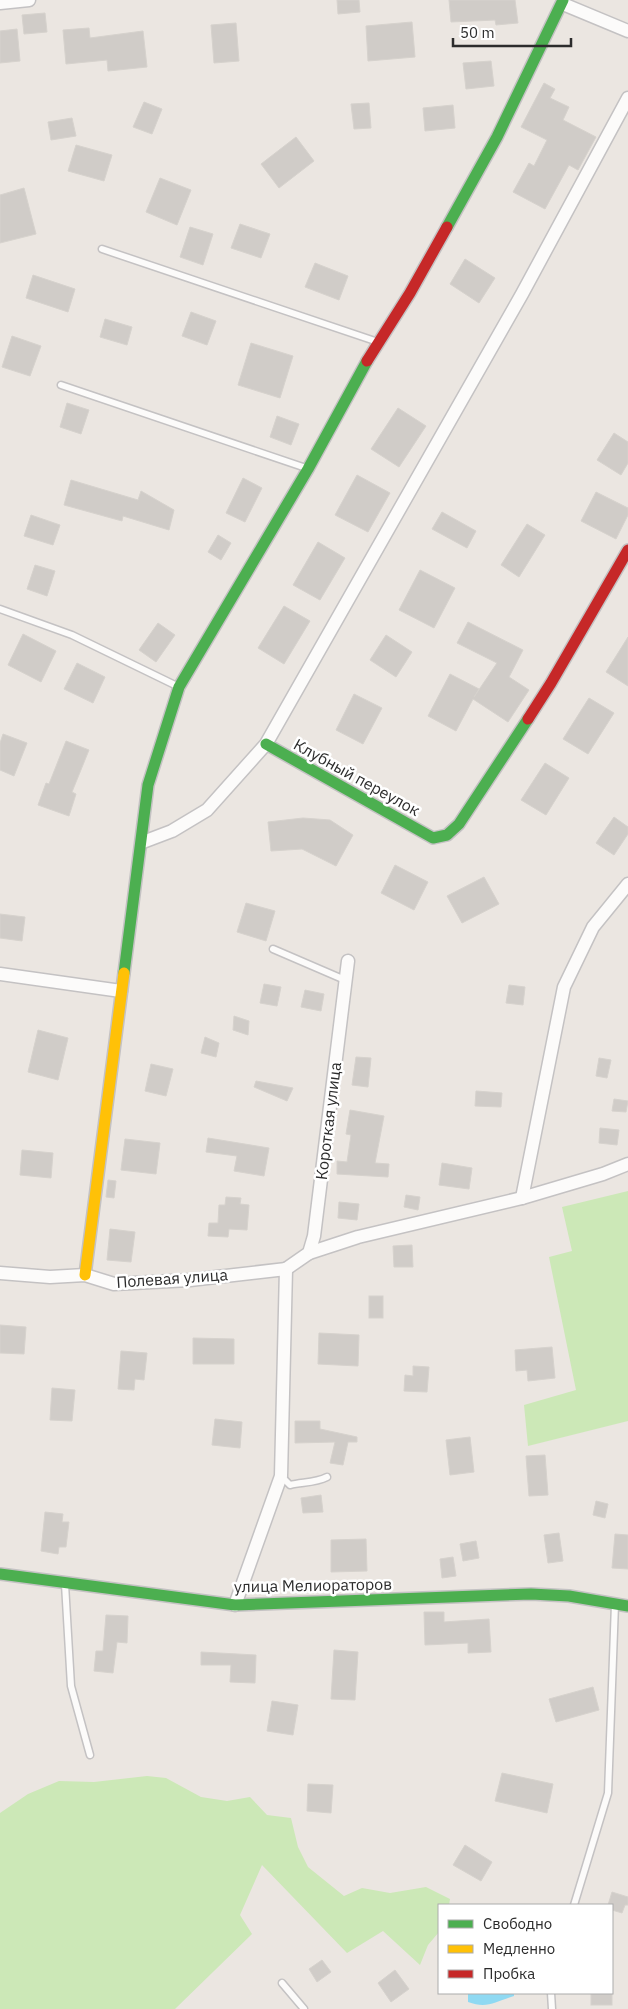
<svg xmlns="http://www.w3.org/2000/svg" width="628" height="2009" font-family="'IBM Plex Sans',sans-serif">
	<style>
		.green { fill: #cce8b7 }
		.water { fill: #8fd9f2 }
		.building { fill: #d0ccc8; stroke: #d6d2cd }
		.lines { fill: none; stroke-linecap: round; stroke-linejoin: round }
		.lane-casing { stroke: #c4c2c3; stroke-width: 9 }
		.street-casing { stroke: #c4c2c3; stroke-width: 15 }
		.fast-casing { stroke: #c4c2c3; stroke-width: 14 }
		.slow-casing { stroke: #c4c2c3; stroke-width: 14 }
		.jam-casing { stroke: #c4c2c3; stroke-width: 14 }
		.lane { stroke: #fcfbfa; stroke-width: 6 }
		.street { stroke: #fcfbfa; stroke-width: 12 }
		.fast { stroke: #4caf50; stroke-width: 11 }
		.slow { stroke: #ffc107; stroke-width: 11 }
		.jam { stroke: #c62828; stroke-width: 11 }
		.labels { text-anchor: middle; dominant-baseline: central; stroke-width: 5; stroke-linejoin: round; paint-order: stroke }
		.street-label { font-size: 16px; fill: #2c2c2c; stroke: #fff }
	</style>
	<rect width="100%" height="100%" fill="#ebe6e1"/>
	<g class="green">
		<path d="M 628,1191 L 628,1421 L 528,1446 L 524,1405 L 576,1390 L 549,1257 L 572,1251 L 562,1207 Z"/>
		<path d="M 147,1776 L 166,1778 L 201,1797 L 227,1801 L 250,1797 L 267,1815 L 291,1818 L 298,1847 L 308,1867 L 344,1896 L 362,1888 L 390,1893 L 426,1887 L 450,1899 L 449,1905 L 439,1905 L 439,1932 L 428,1945 L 420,1965 L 383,1931 L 347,1953 L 262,1865 L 240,1915 L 252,1934 L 175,2009 L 0,2009 L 0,1813 L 28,1794 L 59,1781 L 94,1782 Z"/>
	</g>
	<path class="water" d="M 468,1993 L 514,1993 L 514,1996 C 495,2002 487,2009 468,2002 Z"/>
	<g class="building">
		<path d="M 337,0 L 359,0 L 360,12 L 338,14 Z"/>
		<path d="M 449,0 L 515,0 L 518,23 L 496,25 L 495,20 L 451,22 Z"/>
		<path d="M 45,13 L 47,32 L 24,34 L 22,15 Z"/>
		<path d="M 412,22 L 415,57 L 368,61 L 366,26 Z"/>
		<path d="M 236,23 L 239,61 L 214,63 L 211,25 Z"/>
		<path d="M 89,28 L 90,38 L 143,31 L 147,67 L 108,71 L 107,60 L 66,64 L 63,30 Z"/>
		<path d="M 17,29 L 20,61 L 0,63 L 0,31 Z"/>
		<path d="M 491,61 L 494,86 L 466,89 L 463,63 Z"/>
		<path d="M 544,83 L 555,89 L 550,98 L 569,107 L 563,120 L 596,137 L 578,170 L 569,165 L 545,209 L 513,192 L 529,163 L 534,166 L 547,140 L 521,127 Z"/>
		<path d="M 144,102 L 162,109 L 152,134 L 133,127 Z"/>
		<path d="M 369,103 L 371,128 L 354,129 L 351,104 Z"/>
		<path d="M 453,105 L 455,128 L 425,131 L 423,108 Z"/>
		<path d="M 72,118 L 76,136 L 51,140 L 48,122 Z"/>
		<path d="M 296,137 L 314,161 L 279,188 L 261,164 Z"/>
		<path d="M 76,145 L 112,155 L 104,181 L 68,171 Z"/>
		<path d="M 160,178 L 191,190 L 177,225 L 146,212 Z"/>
		<path d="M 24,188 L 36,234 L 0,243 L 0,195 Z"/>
		<path d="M 240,224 L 270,234 L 261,258 L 231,248 Z"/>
		<path d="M 190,227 L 213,234 L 203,265 L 180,257 Z"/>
		<path d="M 465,259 L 495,278 L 479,303 L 450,284 Z"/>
		<path d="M 315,263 L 348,276 L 339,300 L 305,287 Z"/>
		<path d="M 33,275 L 75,289 L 68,312 L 26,298 Z"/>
		<path d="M 191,312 L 216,321 L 207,345 L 182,336 Z"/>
		<path d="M 105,319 L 132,327 L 127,345 L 100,337 Z"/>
		<path d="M 12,336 L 41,346 L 30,376 L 2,367 Z"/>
		<path d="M 251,343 L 293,356 L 280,398 L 238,385 Z"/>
		<path d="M 67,403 L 89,410 L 81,434 L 60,427 Z"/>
		<path d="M 398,408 L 426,426 L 399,467 L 371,449 Z"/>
		<path d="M 277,416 L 299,424 L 291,445 L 270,437 Z"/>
		<path d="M 614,433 L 628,442 L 628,463 L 621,475 L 597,460 Z"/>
		<path d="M 357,475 L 390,493 L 368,532 L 335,515 Z"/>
		<path d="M 243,478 L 262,488 L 245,522 L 226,513 Z"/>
		<path d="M 71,480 L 138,500 L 141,491 L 174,510 L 169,530 L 123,516 L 122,521 L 64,505 Z"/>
		<path d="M 596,492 L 628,508 L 628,515 L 616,539 L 581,521 Z"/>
		<path d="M 442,512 L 476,531 L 467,548 L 432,529 Z"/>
		<path d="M 31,515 L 60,525 L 53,545 L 24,536 Z"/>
		<path d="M 527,524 L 545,535 L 519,577 L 501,565 Z"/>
		<path d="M 218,535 L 231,543 L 221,560 L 208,552 Z"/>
		<path d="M 318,542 L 345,558 L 320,600 L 293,585 Z"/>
		<path d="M 35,565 L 55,571 L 47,596 L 27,589 Z"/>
		<path d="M 420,570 L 455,588 L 434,628 L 399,610 Z"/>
		<path d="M 284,606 L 310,621 L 284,664 L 258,648 Z"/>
		<path d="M 468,622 L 523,650 L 509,677 L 529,690 L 508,722 L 473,699 L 456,731 L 428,716 L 450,674 L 479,689 L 474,697 L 497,663 L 457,643 Z"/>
		<path d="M 158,623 L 175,635 L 156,662 L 139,650 Z"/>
		<path d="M 23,634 L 56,651 L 41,682 L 8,665 Z"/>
		<path d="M 386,635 L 412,652 L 396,677 L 370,660 Z"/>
		<path d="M 628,637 L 628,686 L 606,672 Z"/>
		<path d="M 77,663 L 105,677 L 93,703 L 64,689 Z"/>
		<path d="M 354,694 L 382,708 L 363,744 L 336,730 Z"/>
		<path d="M 589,698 L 614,713 L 588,754 L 563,739 Z"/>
		<path d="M 3,734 L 27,743 L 14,776 L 0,770 L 0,743 Z"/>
		<path d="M 66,741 L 89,750 L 72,792 L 76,794 L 69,816 L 38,805 L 46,783 L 49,784 Z"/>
		<path d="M 545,763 L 569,778 L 546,815 L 521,800 Z"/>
		<path d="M 614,817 L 628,827 L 628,834 L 614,855 L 596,843 Z"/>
		<path d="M 303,818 L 330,820 L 353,835 L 336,866 L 302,849 L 271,851 L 268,822 Z"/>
		<path d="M 395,865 L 428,882 L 414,910 L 381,893 Z"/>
		<path d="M 484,877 L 499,904 L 462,923 L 447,896 Z"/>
		<path d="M 246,903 L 275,911 L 266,941 L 237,932 Z"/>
		<path d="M 0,914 L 25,917 L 22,941 L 0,938 Z"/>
		<path d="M 264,984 L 281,987 L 277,1006 L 260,1003 Z"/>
		<path d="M 509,985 L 525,987 L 523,1005 L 506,1003 Z"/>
		<path d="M 305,990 L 324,994 L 321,1011 L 301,1007 Z"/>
		<path d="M 234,1016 L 249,1021 L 248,1035 L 233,1030 Z"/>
		<path d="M 38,1030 L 68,1038 L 58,1080 L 28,1072 Z"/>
		<path d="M 205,1037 L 219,1043 L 216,1057 L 201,1053 Z"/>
		<path d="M 356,1057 L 371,1058 L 368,1087 L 352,1085 Z"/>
		<path d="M 599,1058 L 611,1060 L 607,1078 L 596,1076 Z"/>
		<path d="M 151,1064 L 173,1069 L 166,1096 L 145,1091 Z"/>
		<path d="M 256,1081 L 293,1088 L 287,1101 L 254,1087 Z"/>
		<path d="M 476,1091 L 502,1093 L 501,1107 L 475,1106 Z"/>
		<path d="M 614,1099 L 628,1101 L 626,1112 L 612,1111 Z"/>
		<path d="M 350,1110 L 384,1116 L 375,1163 L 389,1164 L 388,1177 L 337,1174 L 337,1161 L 347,1162 L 351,1135 L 346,1134 Z"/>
		<path d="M 600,1128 L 619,1130 L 617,1145 L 599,1143 Z"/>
		<path d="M 208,1138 L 269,1148 L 264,1176 L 234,1171 L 237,1156 L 206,1152 Z"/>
		<path d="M 125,1139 L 160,1143 L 156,1174 L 121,1170 Z"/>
		<path d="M 22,1150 L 53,1153 L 51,1178 L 20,1175 Z"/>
		<path d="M 442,1163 L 472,1168 L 469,1189 L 439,1185 Z"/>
		<path d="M 108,1180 L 116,1181 L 114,1198 L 106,1197 Z"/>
		<path d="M 406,1195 L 420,1197 L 418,1210 L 404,1207 Z"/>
		<path d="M 226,1197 L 241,1198 L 240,1204 L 249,1205 L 247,1230 L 229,1229 L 228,1237 L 208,1236 L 209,1223 L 218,1223 L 219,1205 L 225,1205 Z"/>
		<path d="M 339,1202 L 359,1204 L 357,1220 L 338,1218 Z"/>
		<path d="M 110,1229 L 135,1232 L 131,1262 L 107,1260 Z"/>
		<path d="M 412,1245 L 413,1267 L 394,1267 L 393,1246 Z"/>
		<rect x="369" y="1296" width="14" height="22"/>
		<path d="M 0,1325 L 26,1327 L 24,1354 L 0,1353 Z"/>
		<path d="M 319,1333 L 359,1335 L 358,1366 L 318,1364 Z"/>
		<path d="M 193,1338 L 234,1339 L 234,1364 L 193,1364 Z"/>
		<path d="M 552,1347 L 555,1378 L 528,1381 L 527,1370 L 516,1371 L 515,1350 Z"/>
		<path d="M 121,1351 L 147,1353 L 144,1380 L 135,1379 L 134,1390 L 118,1389 Z"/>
		<path d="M 413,1366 L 429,1367 L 427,1392 L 404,1391 L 405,1375 L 413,1376 Z"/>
		<path d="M 52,1388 L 75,1390 L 72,1421 L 50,1420 Z"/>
		<path d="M 215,1419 L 242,1422 L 240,1448 L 212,1445 Z"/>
		<path d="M 295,1421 L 320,1421 L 320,1429 L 357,1437 L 357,1442 L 348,1442 L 343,1465 L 330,1463 L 335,1442 L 295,1443 Z"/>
		<path d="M 470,1437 L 474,1472 L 450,1475 L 446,1440 Z"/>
		<path d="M 545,1455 L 548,1495 L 529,1496 L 526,1456 Z"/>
		<path d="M 321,1495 L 323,1512 L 303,1513 L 301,1498 Z"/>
		<path d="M 596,1501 L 608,1504 L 605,1518 L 593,1515 Z"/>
		<path d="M 45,1512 L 63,1514 L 62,1522 L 69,1522 L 66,1547 L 59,1547 L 58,1554 L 41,1551 Z"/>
		<path d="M 559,1533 L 563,1561 L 548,1563 L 544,1535 Z"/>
		<path d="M 615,1534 L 628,1535 L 628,1569 L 612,1568 Z"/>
		<path d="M 366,1539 L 367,1571 L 331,1572 L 331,1540 Z"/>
		<path d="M 476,1541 L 479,1558 L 463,1561 L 460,1544 Z"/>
		<path d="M 453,1557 L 456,1576 L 442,1578 L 440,1559 Z"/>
		<path d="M 424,1612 L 444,1612 L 444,1622 L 489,1619 L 491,1652 L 468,1653 L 468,1643 L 425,1645 Z"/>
		<path d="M 106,1615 L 128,1616 L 127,1643 L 117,1642 L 113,1673 L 94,1671 L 96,1651 L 103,1651 Z"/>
		<path d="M 334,1650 L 358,1652 L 355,1700 L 331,1699 Z"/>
		<path d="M 201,1652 L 256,1655 L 255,1683 L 230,1682 L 231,1665 L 201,1665 Z"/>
		<path d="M 593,1687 L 599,1710 L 556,1722 L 549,1699 Z"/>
		<path d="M 272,1701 L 298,1705 L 293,1735 L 267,1731 Z"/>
		<path d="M 502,1773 L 553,1784 L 547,1813 L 495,1801 Z"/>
		<path d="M 308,1784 L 333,1785 L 331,1813 L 307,1811 Z"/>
		<path d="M 465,1845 L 492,1862 L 481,1881 L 453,1865 Z"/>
		<path d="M 612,1892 L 628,1897 L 628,1905 L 625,1905 L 622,1913 L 612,1910 L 612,1905 L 608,1905 Z"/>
		<path d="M 322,1960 L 331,1972 L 317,1982 L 309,1969 Z"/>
		<path d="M 395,1970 L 409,1989 L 391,2002 L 378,1983 Z"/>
		<rect x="591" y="1993" width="21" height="12"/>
	</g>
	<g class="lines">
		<g class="lane-casing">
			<g id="lane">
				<path d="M 102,249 L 375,341"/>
				<path d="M 61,385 L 306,468"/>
				<path d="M 0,609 L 72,635 L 177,686"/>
				<path d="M 273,949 L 345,980"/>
				<path d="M 281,1476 L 290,1485 C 303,1482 315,1483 327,1477"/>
				<path d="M 65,1584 L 71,1686 L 90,1755"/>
				<path d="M 574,1905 L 608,1793 L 615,1604"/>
				<path d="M 282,1983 L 304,2009"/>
				<path d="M 551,1993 L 552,2009"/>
			</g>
		</g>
		<g class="street-casing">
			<g id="street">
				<path d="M 0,3 L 29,0"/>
				<path d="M 563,4 L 628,31"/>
				<path d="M 143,842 L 172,831 L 207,810 L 266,744 L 522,294 L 628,98"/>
				<path d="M 0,974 L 121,991"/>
				<path d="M 522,1198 L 564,987 L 593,927 L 628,884"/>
				<path d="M 309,1253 L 358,1237 L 522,1198 L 603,1174 L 628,1164"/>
				<path d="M 286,1269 L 309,1253 L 314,1236 L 348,961"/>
				<path d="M 0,1273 L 50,1277 L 85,1275 L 114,1284 L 190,1280 L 286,1269"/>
				<path d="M 235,1605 L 281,1476 L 286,1269"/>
			</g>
		</g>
		<g class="fast-casing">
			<g id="fast">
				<path d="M 447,227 L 497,137 L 563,0"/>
				<path d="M 266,744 L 433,838 L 447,835 L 459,824 L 528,719"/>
				<path d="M 124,973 L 148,785 L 179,687 L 308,469 L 367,361"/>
				<path d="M 0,1574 L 235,1605 L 531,1594 L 569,1596 L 628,1606"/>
			</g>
		</g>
		<g class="slow-casing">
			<path id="slow" d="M 85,1275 L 124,973"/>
		</g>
		<g class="jam-casing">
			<g id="jam">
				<path d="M 367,361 L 410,293 L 447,227"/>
				<path d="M 528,719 L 551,683 L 628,550"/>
			</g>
		</g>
		<use href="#lane" class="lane"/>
		<use href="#street" class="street"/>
		<use href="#fast" class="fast"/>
		<use href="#slow" class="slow"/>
		<use href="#jam" class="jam"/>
	</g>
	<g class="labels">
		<g class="street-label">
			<text transform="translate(357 777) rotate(29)">Клубный переулок</text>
			<text transform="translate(328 1121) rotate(-83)">Короткая улица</text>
			<text transform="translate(172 1278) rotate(-4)">Полевая улица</text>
			<text transform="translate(313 1585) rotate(-1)">улица Мелиораторов</text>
		</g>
	</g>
	<rect x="438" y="1904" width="175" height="90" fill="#ffffff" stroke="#ababab"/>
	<rect x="448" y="1920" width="25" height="8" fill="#4caf50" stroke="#ababab"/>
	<text x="483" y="1929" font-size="15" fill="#2c2c2c">Свободно</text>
	<rect x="448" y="1945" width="25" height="8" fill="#ffc107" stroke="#ababab"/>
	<text x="483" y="1954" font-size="15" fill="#2c2c2c">Медленно</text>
	<rect x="448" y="1970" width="25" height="8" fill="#c62828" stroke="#ababab"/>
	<text x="483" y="1979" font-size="15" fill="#2c2c2c">Пробка</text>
	<path d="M453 38v8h118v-8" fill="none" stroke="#2c2c2c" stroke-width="2.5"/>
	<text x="460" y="38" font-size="15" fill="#2c2c2c" stroke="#ffffff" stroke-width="4" paint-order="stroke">50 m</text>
</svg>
